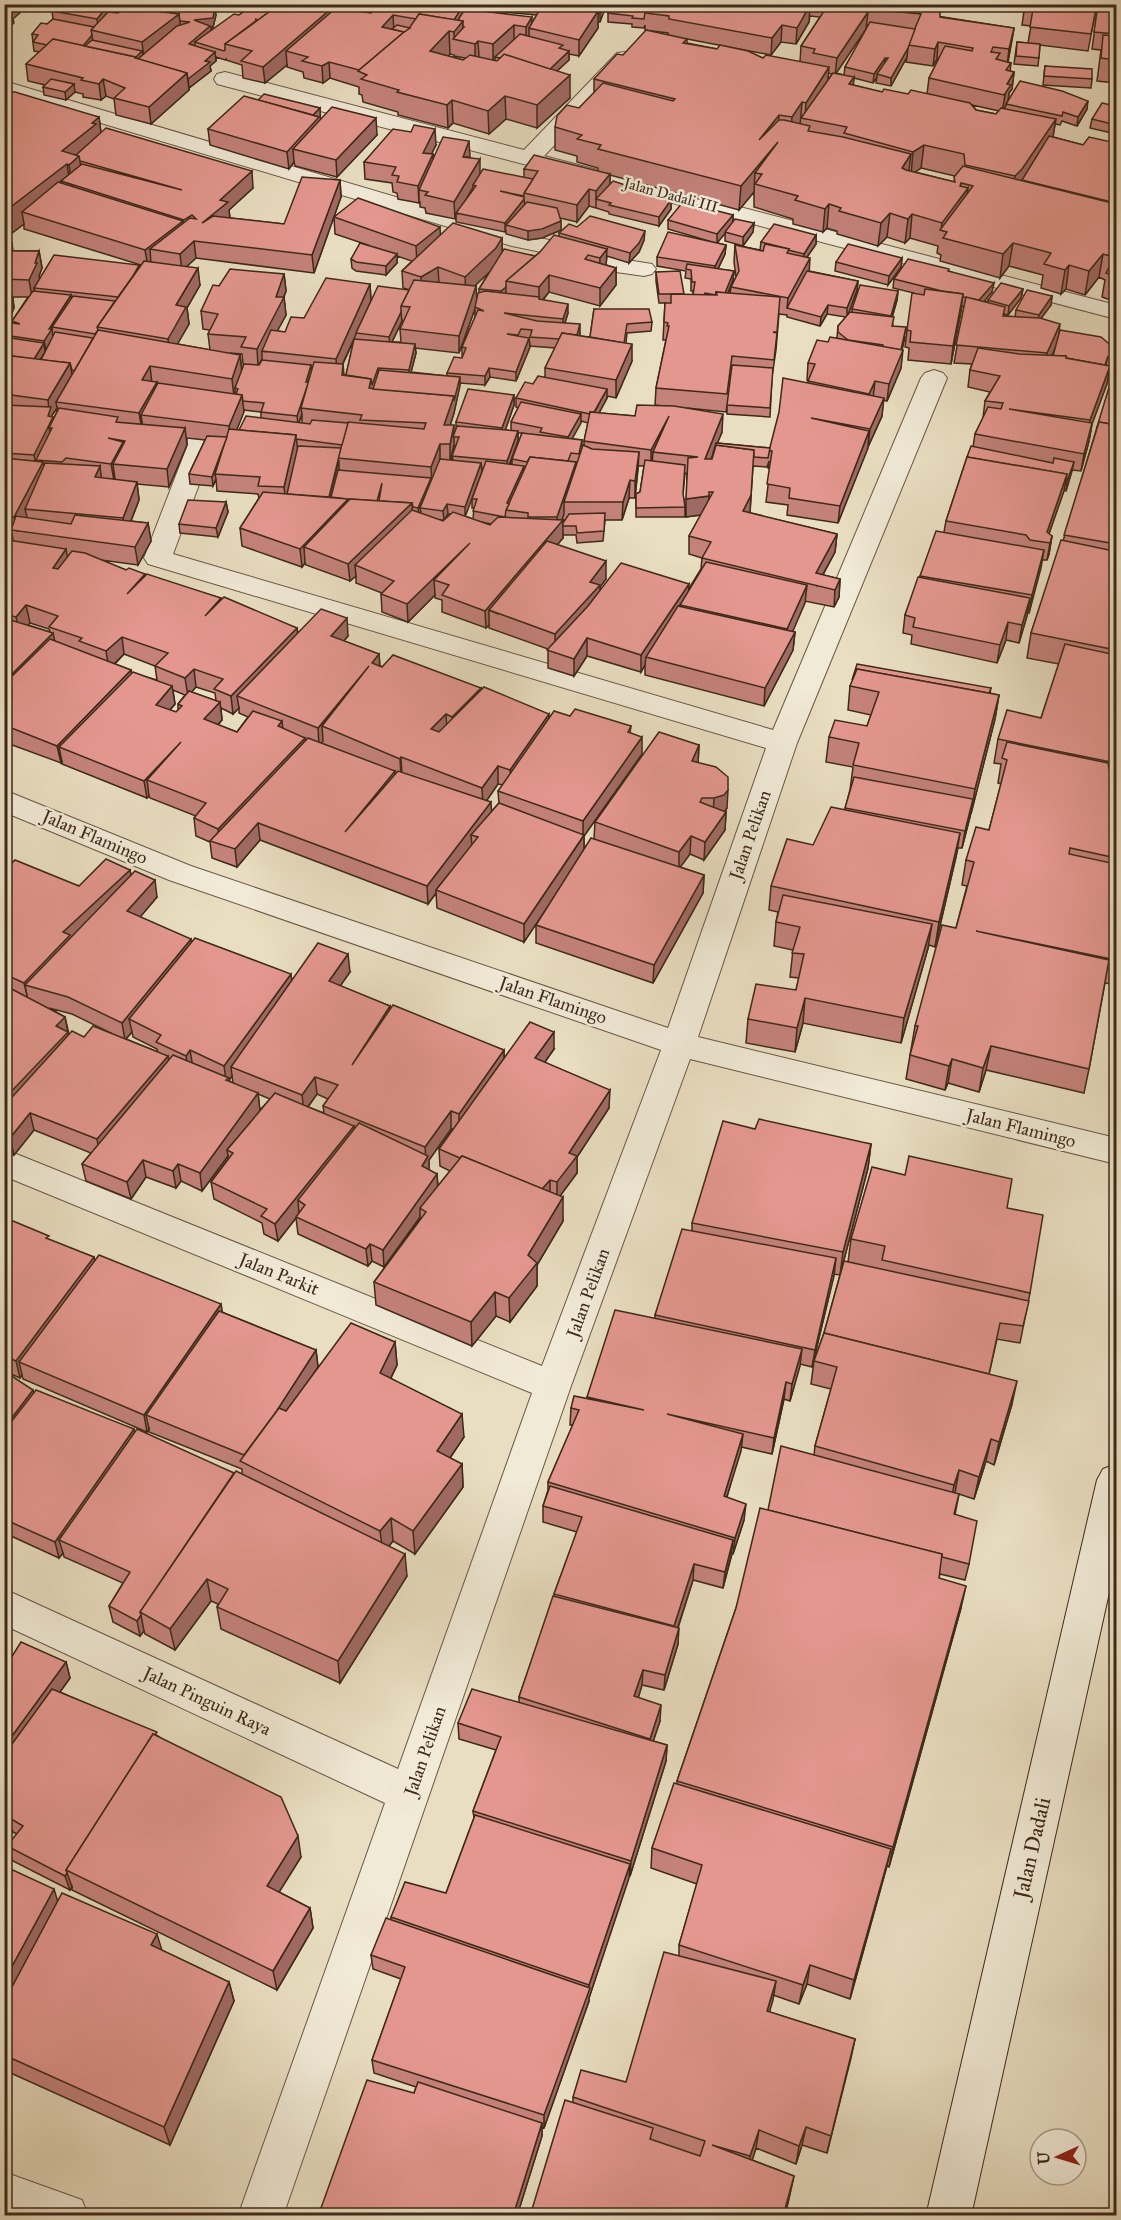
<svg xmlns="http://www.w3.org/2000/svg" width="1121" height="2220" font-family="'IM FELL Great Primer',serif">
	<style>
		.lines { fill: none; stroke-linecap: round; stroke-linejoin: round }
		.street-casing { stroke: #695644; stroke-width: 2 }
		.secondary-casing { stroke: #3e291a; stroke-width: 2 }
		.street { fill: #f1ead7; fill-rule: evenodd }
		.secondary { fill: #f1ead7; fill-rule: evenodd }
		.wall { fill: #c4827b; stroke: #3e291a; stroke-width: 1.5; fill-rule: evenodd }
		.shaded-wall { fill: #a06a64; stroke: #3e291a; stroke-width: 1.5 }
		.building { fill: #e4978f; stroke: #3e291a; stroke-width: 1.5 }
		.labels { text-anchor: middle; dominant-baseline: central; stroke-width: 5; stroke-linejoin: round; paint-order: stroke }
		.far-street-label { font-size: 15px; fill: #3e291a; stroke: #f1ead7 }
		.street-label { font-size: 18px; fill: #3e291a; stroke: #f1ead7 }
		.near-street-label { font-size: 21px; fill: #3e291a; stroke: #f1ead7 }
	</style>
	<rect width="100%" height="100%" fill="#e9dec1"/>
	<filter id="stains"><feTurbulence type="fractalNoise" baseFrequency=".00333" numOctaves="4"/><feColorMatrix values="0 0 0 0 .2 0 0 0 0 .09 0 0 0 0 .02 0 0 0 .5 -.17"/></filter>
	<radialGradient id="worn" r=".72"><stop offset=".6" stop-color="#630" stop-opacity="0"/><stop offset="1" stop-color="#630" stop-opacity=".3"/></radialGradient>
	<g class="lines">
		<g class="street-casing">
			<g id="street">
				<path d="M 625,52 L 633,53 L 636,58 L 633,63 L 544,156 L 1116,305 L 1116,319 L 217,84 L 214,79 L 217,74 L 225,72 L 524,150 L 617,53 Z"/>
				<path d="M 4,81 L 524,235 L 595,249 L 608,257 L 652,264 L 656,269 L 652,274 L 644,276 L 602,270 L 580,260 L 512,246 L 4,94 Z"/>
				<path d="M 934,370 L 943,373 L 947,378 L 797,743 L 698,1037 L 1116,1138 L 1116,1164 L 690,1059 L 571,1386 L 283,2216 L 238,2216 L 385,1803 L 4,1625 L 4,1589 L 398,1769 L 532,1393 L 4,1176 L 4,1149 L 542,1366 L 661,1050 L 169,880 L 4,812 L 4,790 L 191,866 L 668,1028 L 766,748 L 148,564 L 144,558 L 187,447 L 134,438 L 130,433 L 134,428 L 143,425 L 202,434 L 211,437 L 215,442 L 173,554 L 773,730 L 921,378 L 925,373 Z"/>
				<path d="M 4,2172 L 82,2200 L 88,2216 L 4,2216 Z"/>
			</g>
		</g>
		<g class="secondary-casing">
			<path id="secondary" d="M 1116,1464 L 1116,1561 L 971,2216 L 926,2216 L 1097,1480 L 1103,1469 Z"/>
		</g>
		<use href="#street" class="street"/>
		<use href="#secondary" class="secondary"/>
	</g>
	<g class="wall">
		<path d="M 254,4 L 354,4 L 354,11 L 371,13 L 466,9 L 532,22 L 537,15 L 469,9 L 469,4 L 606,4 L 600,22 L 598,22 L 598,28 L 579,56 L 569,54 L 569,60 L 557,71 L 570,98 L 537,128 L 506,119 L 489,134 L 453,123 L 448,128 L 398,115 L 398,112 L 363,102 L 362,95 L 359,94 L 359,87 L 330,78 L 323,83 L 304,78 L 303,72 L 287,67 L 287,65 L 265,83 L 243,78 L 242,65 L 226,60 L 226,59 L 225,60 L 216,57 L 216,61 L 210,66 L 211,71 L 189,88 L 189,90 L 151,124 L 116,115 L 114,99 L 106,96 L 101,100 L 83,97 L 83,94 L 75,92 L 66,100 L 44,95 L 43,87 L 45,85 L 28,81 L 26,64 L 40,52 L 34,51 L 32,34 L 47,24 L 53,19 L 52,11 L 117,6 L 112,12 L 118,13 L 126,8 L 216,15 L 213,27 L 211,27 L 211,30 L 239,15 ZM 450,54 L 454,55 L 454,56 L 465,58 L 463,60 L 448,56 Z"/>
		<path d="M 611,4 L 856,4 L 855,10 L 860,11 L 861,4 L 1014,28 L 1008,62 L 1011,63 L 1010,71 L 1014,72 L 1012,89 L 1009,93 L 1008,100 L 1087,109 L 1077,126 L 1062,121 L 1060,125 L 1055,124 L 1053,137 L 1083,145 L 1116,143 L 1116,302 L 1102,297 L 1105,280 L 1099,277 L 1085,295 L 1066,289 L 1061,294 L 1041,288 L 1043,275 L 1009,266 L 1000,278 L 940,261 L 941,255 L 937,253 L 938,246 L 910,238 L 905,243 L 887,237 L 878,246 L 837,234 L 837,231 L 827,228 L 823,232 L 793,224 L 793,219 L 754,207 L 754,192 L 739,210 L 610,175 L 610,184 L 671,200 L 671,209 L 659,226 L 609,214 L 609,212 L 596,208 L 596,207 L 596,208 L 589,206 L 577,222 L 560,218 L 561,230 L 542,238 L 528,240 L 506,234 L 506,231 L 505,232 L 456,222 L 456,216 L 455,219 L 426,213 L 425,208 L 420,207 L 420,201 L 419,203 L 398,199 L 397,193 L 393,192 L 392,183 L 365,179 L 364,162 L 436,145 L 431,154 L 433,154 L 433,160 L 469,158 L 480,175 L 524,178 L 524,169 L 598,171 L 598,168 L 577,162 L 577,156 L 555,150 L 555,127 L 579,108 L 594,93 L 594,79 L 623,55 L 668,35 L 668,33 L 645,30 L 645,25 L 644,28 L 632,27 L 632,24 L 608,22 L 608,13 ZM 810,16 L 820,17 L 801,46 L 800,62 L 763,58 L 687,43 L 687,39 L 771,55 L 781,42 L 796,44 L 809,22 ZM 867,25 L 869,25 L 845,67 L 844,75 L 836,73 L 866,29 ZM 907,57 L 906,62 L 933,66 L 937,59 L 939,59 L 929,78 L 927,94 L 908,94 L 882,92 L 853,85 L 854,78 L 873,83 L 877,77 L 876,83 L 891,86 ZM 828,73 L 832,74 L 828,80 ZM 972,105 L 999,111 L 996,114 L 976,110 ZM 921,168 L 955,176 L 954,182 L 915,172 Z"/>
		<path d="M 1025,4 L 1097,4 L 1088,51 L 1040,45 L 1038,66 L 1014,64 L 1017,42 L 1028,43 L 1031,26 L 1022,25 Z"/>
		<path d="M 1098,4 L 1116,4 L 1116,83 L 1097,81 L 1101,50 L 1092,49 Z"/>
		<path d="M 1045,66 L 1092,79 L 1091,88 L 1043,85 Z"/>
		<path d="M 4,96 L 99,117 L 101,133 L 253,188 L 229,210 L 230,218 L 284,224 L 340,180 L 341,197 L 314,273 L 196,258 L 187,266 L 200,285 L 187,308 L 189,324 L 177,344 L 210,350 L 208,334 L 210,330 L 203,329 L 201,311 L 219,286 L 284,274 L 286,291 L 284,297 L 286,315 L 277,331 L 285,332 L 304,318 L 370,284 L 371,301 L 407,289 L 403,288 L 402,271 L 412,261 L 397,256 L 397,263 L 386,275 L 356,271 L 352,268 L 351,259 L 368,245 L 335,234 L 334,217 L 441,235 L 502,238 L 502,251 L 535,256 L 559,236 L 559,233 L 577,227 L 644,240 L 639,252 L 629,263 L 607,256 L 606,265 L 616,268 L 616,285 L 600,306 L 549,292 L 543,300 L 568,313 L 565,323 L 580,333 L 580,336 L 590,337 L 594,309 L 652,322 L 651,331 L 627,333 L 626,343 L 632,361 L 616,398 L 607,396 L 607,398 L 599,413 L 635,416 L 662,406 L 655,405 L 656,388 L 666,340 L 663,340 L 665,303 L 659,303 L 656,281 L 656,272 L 684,295 L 693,295 L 693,291 L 691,291 L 691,279 L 685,278 L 686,271 L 657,266 L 657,257 L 712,242 L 668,229 L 668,220 L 733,215 L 733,222 L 754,223 L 753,232 L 743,246 L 725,241 L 725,233 L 717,243 L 726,245 L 725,254 L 718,269 L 734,271 L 733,280 L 728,293 L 730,293 L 731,287 L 736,277 L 734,262 L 735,245 L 760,250 L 761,242 L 816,235 L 816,244 L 807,257 L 809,271 L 858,281 L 857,290 L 848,314 L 852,312 L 852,309 L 898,291 L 897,300 L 892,317 L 893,326 L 905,337 L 902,350 L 901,368 L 887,401 L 883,400 L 882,416 L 868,447 L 838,523 L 787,515 L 788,505 L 766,502 L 770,469 L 768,468 L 769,461 L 767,467 L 753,466 L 750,513 L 837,534 L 835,552 L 823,575 L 840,579 L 839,597 L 834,607 L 805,601 L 792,632 L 795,632 L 793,650 L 764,706 L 645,675 L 645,665 L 641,672 L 587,656 L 574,676 L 548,668 L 548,649 L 489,628 L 489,625 L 486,628 L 442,612 L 442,600 L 435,598 L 435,595 L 408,622 L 382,612 L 381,594 L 382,593 L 356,583 L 356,576 L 350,581 L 306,565 L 305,563 L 302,567 L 242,546 L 240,528 L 259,498 L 258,494 L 217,491 L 216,479 L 213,486 L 190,484 L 189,474 L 205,440 L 187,438 L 187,445 L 169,487 L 137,484 L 139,500 L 131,521 L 148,523 L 151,541 L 138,565 L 101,560 L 126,570 L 145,574 L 145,576 L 221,598 L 221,600 L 297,628 L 298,633 L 348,636 L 344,641 L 379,654 L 380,666 L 481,688 L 481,690 L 549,718 L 570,716 L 631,726 L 630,733 L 642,754 L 584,836 L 584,848 L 594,839 L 595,822 L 699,745 L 698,763 L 727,808 L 724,812 L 726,812 L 725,830 L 704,860 L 690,854 L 680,867 L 704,875 L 703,893 L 653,983 L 536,943 L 536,925 L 545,910 L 524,942 L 437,908 L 436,893 L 428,904 L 260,840 L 237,867 L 212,858 L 210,842 L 196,836 L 194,818 L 196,816 L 150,798 L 149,796 L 147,798 L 62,764 L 62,762 L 61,763 L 4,742 L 4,542 L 13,540 L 12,534 L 4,533 L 4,243 L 12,243 L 13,251 L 39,251 L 42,268 L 39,276 L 40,278 L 139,265 L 139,267 L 141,265 L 24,229 L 24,224 L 4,239 ZM 489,272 L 479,289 L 479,293 L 476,300 L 476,286 L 474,286 ZM 13,297 L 28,297 L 12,321 L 12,323 L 8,322 L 14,308 ZM 475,309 L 475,317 L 462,347 L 462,358 L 447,373 L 447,376 L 411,372 L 416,353 L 415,348 L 459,353 ZM 779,314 L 787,315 L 787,317 L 820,326 L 827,314 L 846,317 L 838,326 L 837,338 L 828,342 L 808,363 L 807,380 L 808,380 L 808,382 L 770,448 L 717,443 L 722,432 L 687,408 L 726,412 L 727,405 L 727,414 L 770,417 L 772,377 L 776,350 ZM 402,321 L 403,324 L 400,329 L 401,342 L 392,342 ZM 529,339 L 530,346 L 555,348 L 545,368 L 545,377 L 533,384 L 516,398 L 516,407 L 518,408 L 511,422 L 511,431 L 505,430 L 514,405 L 514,395 L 456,422 L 456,429 L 454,435 L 450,425 L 454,413 L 460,383 L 485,385 L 490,377 L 516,381 L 530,347 ZM 354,340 L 346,375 L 344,375 L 343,364 ZM 230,353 L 242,354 L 243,364 L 244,364 L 242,370 L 240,355 ZM 57,408 L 57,411 L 53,420 L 52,415 ZM 244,410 L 261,412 L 261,418 L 239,430 L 237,429 ZM 302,414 L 302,423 L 299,423 ZM 581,421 L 588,423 L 584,441 L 584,446 L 582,446 L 582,440 L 572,439 ZM 518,433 L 522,433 L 512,459 L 512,464 L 510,464 L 518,441 ZM 454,445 L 454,446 L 456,446 L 452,456 L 453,460 L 451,460 ZM 638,466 L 644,466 L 640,492 L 636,494 L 636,517 L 685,517 L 685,507 L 683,495 L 685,473 L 687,474 L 686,517 L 701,515 L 689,536 L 689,554 L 702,558 L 701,569 L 688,590 L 600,591 L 600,587 L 606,579 L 557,545 L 563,538 L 563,535 L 576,535 L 577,543 L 603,541 L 605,520 L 622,520 L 629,498 L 635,498 ZM 481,468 L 484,468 L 472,499 L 472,508 L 474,508 L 473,519 L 465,516 L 482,472 ZM 448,514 L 451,514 L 443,521 L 439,520 L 444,520 ZM 477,521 L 491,524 L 490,525 ZM 30,623 L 49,629 L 50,632 L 28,625 ZM 124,654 L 155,666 L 157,680 L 132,673 L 131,670 L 115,664 ZM 196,687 L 215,693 L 216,701 L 191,692 ZM 173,690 L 185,695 L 178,704 L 178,710 L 176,712 L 170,710 L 175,704 ZM 221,708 L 233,714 L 239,708 L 239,713 L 248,717 L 237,732 L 218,725 L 222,720 ZM 498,784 L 503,785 L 498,791 L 499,803 L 491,812 L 486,801 Z"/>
		<path d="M 258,100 L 320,108 L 320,120 L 377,135 L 337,177 L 295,166 L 294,162 L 289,169 L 210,145 L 208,129 Z"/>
		<path d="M 1116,106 L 1116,134 L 1090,128 L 1092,119 Z"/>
		<path d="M 902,258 L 901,267 L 888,285 L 835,271 L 836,262 Z"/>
		<path d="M 949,271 L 992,292 L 984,301 L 988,302 L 988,300 L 1023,289 L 1021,298 L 1008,315 L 1004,314 L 1004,316 L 1015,317 L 1016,310 L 1052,296 L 1051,305 L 1041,318 L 1058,336 L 1108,343 L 1116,343 L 1116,382 L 1108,380 L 1092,424 L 1089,441 L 1081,471 L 1072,470 L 1066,491 L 1064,490 L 1049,534 L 1052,536 L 1049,554 L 1047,560 L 1042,560 L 1029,613 L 1028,612 L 1019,643 L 1006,640 L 997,663 L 911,644 L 912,635 L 903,633 L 905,615 L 920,576 L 944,532 L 946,521 L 967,457 L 973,447 L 975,434 L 983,418 L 985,401 L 990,392 L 968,387 L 970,370 L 972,364 L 954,363 L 964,307 L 962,306 L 951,364 L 908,360 L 909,348 L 905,347 L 907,330 L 914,293 L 893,288 L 894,279 Z"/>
		<path d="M 1116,386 L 1116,965 L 1111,984 L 1105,983 L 1089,1069 L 1084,1093 L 986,1070 L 979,1092 L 948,1083 L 945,1090 L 906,1079 L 915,1026 L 956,928 L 967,886 L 962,885 L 966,860 L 989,830 L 1001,784 L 998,783 L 1001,764 L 994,763 L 998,739 L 1041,718 L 1059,664 L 1027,658 L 1031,633 L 1063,541 L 1095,434 L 1097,427 Z"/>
		<path d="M 226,502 L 228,512 L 218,537 L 180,533 L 179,524 Z"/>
		<path d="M 850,686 L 991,688 L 990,693 L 999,695 L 995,719 L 962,848 L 958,848 L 935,947 L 929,945 L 901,1043 L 803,1023 L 795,1052 L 746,1043 L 748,1019 L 796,990 L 799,978 L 790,977 L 793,950 L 774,946 L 776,922 L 778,912 L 769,910 L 771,886 L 813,845 L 845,809 L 850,790 L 853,767 L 826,762 L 829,737 L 867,726 L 871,715 L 848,710 Z"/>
		<path d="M 4,857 L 11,864 L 79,886 L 130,870 L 131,875 L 157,897 L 140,917 L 191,943 L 291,981 L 350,972 L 340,986 L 390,1006 L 390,1008 L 504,1050 L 504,1058 L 554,1049 L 545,1062 L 609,1108 L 577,1157 L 577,1173 L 560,1196 L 563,1221 L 537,1265 L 537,1286 L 510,1322 L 496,1316 L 472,1346 L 376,1305 L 374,1282 L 420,1219 L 420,1217 L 384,1267 L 372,1261 L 368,1266 L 298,1234 L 296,1218 L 278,1241 L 264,1234 L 262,1223 L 214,1199 L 211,1182 L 228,1159 L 228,1156 L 202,1191 L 181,1181 L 176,1188 L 146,1177 L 131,1199 L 86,1181 L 82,1164 L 91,1153 L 34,1130 L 14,1155 L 4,1151 ZM 49,1008 L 72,1014 L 111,1033 L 84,1037 L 69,1034 L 65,1017 ZM 132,1032 L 133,1037 L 157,1049 L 158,1052 L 126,1039 ZM 232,1076 L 233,1083 L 230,1081 L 229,1080 ZM 258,1094 L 270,1099 L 260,1110 ZM 317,1094 L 328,1099 L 323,1106 L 324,1113 L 308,1107 ZM 451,1129 L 453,1129 L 439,1149 L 440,1166 L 450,1171 L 438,1186 L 437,1174 L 429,1170 L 429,1160 Z"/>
		<path d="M 755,1129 L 871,1144 L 868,1168 L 840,1275 L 848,1262 L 851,1239 L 1007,1208 L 1030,1293 L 1020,1343 L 997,1339 L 989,1374 L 1012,1404 L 994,1465 L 986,1461 L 974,1499 L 959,1494 L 955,1515 L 969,1564 L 965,1580 L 940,1574 L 939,1578 L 961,1608 L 889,1867 L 887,1866 L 850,1999 L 807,1984 L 799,2004 L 773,1995 L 769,2012 L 855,2039 L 827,2153 L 802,2145 L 796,2164 L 756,2148 L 752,2160 L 794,2176 L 785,2216 L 573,2103 L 573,2097 L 626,2082 L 679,1955 L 679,1945 L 697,1884 L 651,1868 L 652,1848 L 677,1784 L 677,1781 L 736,1608 L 768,1510 L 814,1455 L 815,1446 L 831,1389 L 811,1384 L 814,1361 L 824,1333 L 840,1275 L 834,1274 L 812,1367 L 800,1364 L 790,1401 L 784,1399 L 772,1454 L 741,1447 L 727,1497 L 744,1520 L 733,1554 L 732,1554 L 723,1588 L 693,1580 L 678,1628 L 678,1644 L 664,1690 L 642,1685 L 638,1698 L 660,1721 L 653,1741 L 667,1745 L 666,1761 L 630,1876 L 629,1876 L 589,1998 L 589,2001 L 544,2128 L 542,2127 L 542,2136 L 517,2216 L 316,2216 L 322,2213 L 321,2208 L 414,2093 L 416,2087 L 374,2073 L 372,2060 L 401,1979 L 373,1969 L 371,1955 L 391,1920 L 391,1917 L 446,1893 L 474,1818 L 473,1811 L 496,1750 L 459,1739 L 458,1723 L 519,1702 L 519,1697 L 554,1596 L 554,1594 L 577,1532 L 543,1522 L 543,1506 L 548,1490 L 548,1482 L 573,1425 L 570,1425 L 571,1408 L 587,1399 L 587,1397 L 655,1318 L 655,1315 L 692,1231 L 692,1223 Z"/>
		<path d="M 4,1224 L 50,1240 L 94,1257 L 95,1261 L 316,1350 L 318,1367 L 395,1342 L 397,1365 L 391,1378 L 464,1437 L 450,1458 L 462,1464 L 463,1487 L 415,1554 L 393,1541 L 389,1546 L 407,1576 L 340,1683 L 221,1629 L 217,1607 L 218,1604 L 211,1601 L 175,1650 L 145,1634 L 144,1631 L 140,1636 L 113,1622 L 109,1606 L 123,1583 L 64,1557 L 63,1553 L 59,1558 L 11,1536 L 4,1544 L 4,1371 L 34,1393 L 134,1429 L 134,1432 L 234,1473 L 242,1474 L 242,1469 L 149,1432 L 149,1429 L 147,1432 L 23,1379 L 22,1375 L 20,1378 L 4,1371 Z"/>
		<path d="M 4,1655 L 11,1658 L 66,1662 L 70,1678 L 60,1692 L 158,1736 L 301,1857 L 279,1892 L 310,1908 L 313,1928 L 277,1990 L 72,1890 L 72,1887 L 70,1890 L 13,1861 L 7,1846 L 17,1834 L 13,1832 L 4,1841 Z"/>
		<path d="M 4,1866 L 58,1901 L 229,1982 L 234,2001 L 170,2145 L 4,2070 Z"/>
	</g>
	<g class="shaded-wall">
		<path d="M 19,4 L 30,4 L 13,19 L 14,23 L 4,31 L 4,12 L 11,6 Z"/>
		<path d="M 109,4 L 117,4 L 117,6 L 98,27 L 97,19 Z"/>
		<path d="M 352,4 L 354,4 L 354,11 L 343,16 Z"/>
		<path d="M 464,4 L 466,4 L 466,19 L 463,24 L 464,41 L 454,39 L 454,32 L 451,24 Z"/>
		<path d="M 603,4 L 606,4 L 606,6 L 600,22 L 600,13 Z"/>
		<path d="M 810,5 L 809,22 L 796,44 L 797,28 Z"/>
		<path d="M 215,7 L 216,15 L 213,27 L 211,27 L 211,34 L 195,42 L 195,47 L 189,44 L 194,20 Z"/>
		<path d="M 333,7 L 335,24 L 286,51 L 287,65 L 265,83 L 263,67 Z"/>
		<path d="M 598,11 L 598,28 L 579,56 L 579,40 Z"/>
		<path d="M 868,12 L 866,29 L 835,75 L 837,58 Z"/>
		<path d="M 179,14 L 181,30 L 144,59 L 142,42 Z"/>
		<path d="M 393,15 L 394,32 L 382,27 Z"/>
		<path d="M 532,17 L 532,29 L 529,28 L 529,40 L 526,44 L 526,27 Z"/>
		<path d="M 514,25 L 514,41 L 495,57 L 495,59 L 493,61 L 493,44 Z"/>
		<path d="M 782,25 L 781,42 L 771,55 L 772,38 Z"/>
		<path d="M 1014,28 L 1011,45 L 1007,66 L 1009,49 Z"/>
		<path d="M 449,31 L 450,54 L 431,74 L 430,51 Z"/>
		<path d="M 92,35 L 93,44 L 78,51 Z"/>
		<path d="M 478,41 L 479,57 L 475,61 L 475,44 Z"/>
		<path d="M 938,42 L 937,59 L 933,66 L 935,49 Z"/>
		<path d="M 5,45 L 8,61 L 4,64 L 4,45 Z"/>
		<path d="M 908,48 L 907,57 L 891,86 L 891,78 Z"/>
		<path d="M 142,51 L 144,60 L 130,62 Z"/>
		<path d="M 569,51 L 569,60 L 547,80 L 547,72 Z"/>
		<path d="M 215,52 L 216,61 L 210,66 L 211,71 L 189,88 L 188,79 L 205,61 Z"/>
		<path d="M 885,58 L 885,66 L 877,74 L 877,77 L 873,83 L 874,74 Z"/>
		<path d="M 329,62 L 330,78 L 323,83 L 322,66 Z"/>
		<path d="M 829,67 L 827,90 L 805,118 L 806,103 Z"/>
		<path d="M 1014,72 L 1012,89 L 1009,93 L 1008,102 L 1002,112 L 1007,84 Z"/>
		<path d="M 187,73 L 189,90 L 151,124 L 149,107 Z"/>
		<path d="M 570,75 L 570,98 L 537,128 L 537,105 Z"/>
		<path d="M 854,77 L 852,100 L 849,84 Z"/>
		<path d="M 103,79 L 106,96 L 101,100 L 99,84 Z"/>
		<path d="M 74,84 L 75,92 L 66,100 L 65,92 Z"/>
		<path d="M 505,96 L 506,119 L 489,134 L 488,111 Z"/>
		<path d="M 452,100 L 453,123 L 448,128 L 447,105 Z"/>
		<path d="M 1088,101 L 1087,109 L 1077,126 L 1078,117 Z"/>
		<path d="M 802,102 L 800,126 L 790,140 L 792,117 Z"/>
		<path d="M 320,108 L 321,134 L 293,149 L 294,162 L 289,169 L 287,152 L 307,121 Z"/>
		<path d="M 779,115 L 778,138 L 759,140 Z"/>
		<path d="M 99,117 L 102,141 L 80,161 L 83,179 L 72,185 L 69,165 L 67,164 L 70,184 L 61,181 L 63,194 L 22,212 L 24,224 L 4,239 L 4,212 L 62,151 Z"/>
		<path d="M 376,118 L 377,135 L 337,177 L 336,160 Z"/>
		<path d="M 1056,119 L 1052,142 L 1011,199 L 1015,176 Z"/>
		<path d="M 435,129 L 436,145 L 424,169 L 423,153 Z"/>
		<path d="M 469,141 L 470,157 L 463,157 Z"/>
		<path d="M 778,142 L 762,174 L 755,173 L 754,192 L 739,210 L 741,186 Z"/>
		<path d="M 924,145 L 921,168 L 911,175 L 913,152 Z"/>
		<path d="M 433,154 L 433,171 L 419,190 L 419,203 L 418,186 Z"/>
		<path d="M 911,154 L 908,178 L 902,168 Z"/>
		<path d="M 480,159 L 480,176 L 473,185 L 473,187 L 458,214 L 456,213 L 456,216 L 455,219 L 454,202 Z"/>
		<path d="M 252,171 L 253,188 L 229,210 L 230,219 L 202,223 L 220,200 Z"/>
		<path d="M 610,174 L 610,191 L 596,199 L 596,208 L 596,191 Z"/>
		<path d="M 340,180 L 341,197 L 314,273 L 312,255 Z"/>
		<path d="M 961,183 L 959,200 L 968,188 L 965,212 L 947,232 L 941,230 L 942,223 Z"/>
		<path d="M 589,189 L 589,206 L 577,222 L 577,205 Z"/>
		<path d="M 524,199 L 525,208 L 506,225 L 505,232 L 505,223 Z"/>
		<path d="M 671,200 L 671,209 L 659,226 L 659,217 Z"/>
		<path d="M 829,204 L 827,228 L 823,232 L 825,209 Z"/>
		<path d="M 890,213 L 887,237 L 878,246 L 881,223 Z"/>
		<path d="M 912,214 L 910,238 L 905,243 L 908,219 Z"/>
		<path d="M 733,215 L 733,224 L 717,243 L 717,234 Z"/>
		<path d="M 183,221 L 185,238 L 150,249 L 151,264 L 148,267 L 145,250 Z"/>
		<path d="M 561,221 L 561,230 L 542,238 L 528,240 L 528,231 Z"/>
		<path d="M 754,223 L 753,232 L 743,246 L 743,237 Z"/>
		<path d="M 440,227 L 441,244 L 417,263 L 416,246 Z"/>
		<path d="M 645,231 L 644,240 L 639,252 L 629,263 L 630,253 Z"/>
		<path d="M 816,235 L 816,244 L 803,263 L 804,254 Z"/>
		<path d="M 502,238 L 502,255 L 497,265 L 466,294 L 465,277 Z"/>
		<path d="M 194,241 L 196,258 L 182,271 L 180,254 Z"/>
		<path d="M 1013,243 L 1009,266 L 1000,278 L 1003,254 Z"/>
		<path d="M 726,245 L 725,254 L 715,275 L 715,266 Z"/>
		<path d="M 607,249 L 606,266 L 599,275 L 600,258 Z"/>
		<path d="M 39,251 L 42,268 L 39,276 L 40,280 L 34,288 L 35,292 L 32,297 L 29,280 Z"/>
		<path d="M 397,254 L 397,263 L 386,275 L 386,266 Z"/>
		<path d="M 1103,254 L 1099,277 L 1085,295 L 1089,271 Z"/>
		<path d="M 810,258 L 809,275 L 787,308 L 788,298 Z"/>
		<path d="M 902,258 L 901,267 L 888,285 L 889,276 Z"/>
		<path d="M 1069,265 L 1066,289 L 1061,294 L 1065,270 Z"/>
		<path d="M 438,267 L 439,284 L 422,295 L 421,277 Z"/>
		<path d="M 198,268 L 200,285 L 187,308 L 189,324 L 170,357 L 168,339 L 176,305 Z"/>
		<path d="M 616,268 L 616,285 L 600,306 L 600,288 Z"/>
		<path d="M 734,271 L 733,280 L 723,305 L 723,296 Z"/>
		<path d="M 284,274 L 286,291 L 282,301 L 284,297 L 286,315 L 266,352 L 262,351 L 262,359 L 258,366 L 257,349 Z"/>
		<path d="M 549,275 L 549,292 L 539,304 L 539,309 L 539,287 Z"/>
		<path d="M 858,281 L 857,290 L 847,318 L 847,308 Z"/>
		<path d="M 994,283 L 992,292 L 977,310 L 978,301 Z"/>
		<path d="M 370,284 L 371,301 L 337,376 L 336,359 Z"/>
		<path d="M 476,286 L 477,303 L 459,353 L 459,336 Z"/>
		<path d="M 506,287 L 506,296 L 501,301 L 501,291 Z"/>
		<path d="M 1023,289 L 1021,298 L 1008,315 L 1009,306 Z"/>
		<path d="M 11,290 L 14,308 L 6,327 L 4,321 L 4,306 Z"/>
		<path d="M 898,291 L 897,300 L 890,325 L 891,316 Z"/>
		<path d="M 963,294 L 961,311 L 951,364 L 953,346 Z"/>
		<path d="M 71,295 L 72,304 L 52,327 L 53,338 L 46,350 L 44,341 L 49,329 Z"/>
		<path d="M 1052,296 L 1051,305 L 1037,324 L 1039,315 Z"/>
		<path d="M 568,304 L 568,313 L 563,328 L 563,319 Z"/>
		<path d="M 828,305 L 827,314 L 820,326 L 821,317 Z"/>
		<path d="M 401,312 L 402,321 L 390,346 L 389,337 Z"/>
		<path d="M 580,324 L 580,333 L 575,350 L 575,341 Z"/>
		<path d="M 1060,324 L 1058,342 L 1045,370 L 1047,353 Z"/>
		<path d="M 906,327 L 901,355 L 903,350 L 901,368 L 887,401 L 889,384 L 901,350 Z"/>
		<path d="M 529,338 L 530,347 L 516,381 L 516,372 Z"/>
		<path d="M 44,343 L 45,352 L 32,373 L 31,364 Z"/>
		<path d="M 415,344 L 416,353 L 409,380 L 409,370 Z"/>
		<path d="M 632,344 L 632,361 L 616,398 L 616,380 Z"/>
		<path d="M 240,355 L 242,373 L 235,388 L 235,392 L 234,397 L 232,379 Z"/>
		<path d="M 70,363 L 73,381 L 56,402 L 57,408 L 52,415 L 56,434 L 52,428 L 49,428 L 52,442 L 36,460 L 38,471 L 37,473 L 34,455 L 49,411 L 48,400 Z"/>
		<path d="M 311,365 L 312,375 L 301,408 L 302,414 L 298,425 L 297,416 Z"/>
		<path d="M 150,366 L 152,384 L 142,380 Z"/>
		<path d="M 1110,366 L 1107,384 L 1092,424 L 1089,441 L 1081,471 L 1090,420 Z"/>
		<path d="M 378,368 L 378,377 L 372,397 L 369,388 L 371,379 Z"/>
		<path d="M 489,368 L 490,377 L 485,385 L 485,376 Z"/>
		<path d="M 460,377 L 460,386 L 454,413 L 445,442 L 444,425 Z"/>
		<path d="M 875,381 L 873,398 L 867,411 L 869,394 Z"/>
		<path d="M 157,382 L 159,399 L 141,415 L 143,428 L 142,430 L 139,413 Z"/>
		<path d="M 607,389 L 607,398 L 593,424 L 593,415 Z"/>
		<path d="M 242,395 L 244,412 L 231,444 L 229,426 Z"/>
		<path d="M 514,395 L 514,405 L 503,437 L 502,428 Z"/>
		<path d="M 884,398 L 882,416 L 868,447 L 870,429 Z"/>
		<path d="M 581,414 L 581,423 L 568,446 L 568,437 Z"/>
		<path d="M 723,414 L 722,432 L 704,476 L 705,459 Z"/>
		<path d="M 669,416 L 653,452 L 652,465 L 651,467 L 651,450 Z"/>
		<path d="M 454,425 L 454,445 L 450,462 L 450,444 Z"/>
		<path d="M 185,428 L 187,445 L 169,487 L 167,469 Z"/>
		<path d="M 518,431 L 518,441 L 507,471 L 507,461 Z"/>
		<path d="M 869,431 L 868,448 L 838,523 L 840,506 Z"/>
		<path d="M 296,435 L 298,453 L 286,505 L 284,487 Z"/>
		<path d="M 228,437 L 215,474 L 216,479 L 213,486 L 212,477 Z"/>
		<path d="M 123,442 L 125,459 L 113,464 L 115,479 L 114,481 L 111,464 Z"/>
		<path d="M 440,444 L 440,462 L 432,485 L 431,467 Z"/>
		<path d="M 639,452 L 638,470 L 635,498 L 635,481 Z"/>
		<path d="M 339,460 L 339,470 L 332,498 L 329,499 Z"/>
		<path d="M 43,462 L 46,480 L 25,509 L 27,517 L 19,531 L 17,531 L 14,517 Z"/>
		<path d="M 576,462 L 575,480 L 564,502 L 564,514 L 561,522 L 563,520 L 563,538 L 498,614 L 489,610 L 489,625 L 486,628 L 485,611 L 557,527 L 557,517 Z"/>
		<path d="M 1074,462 L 1072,471 L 1066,491 L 1067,481 Z"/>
		<path d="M 481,463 L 482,472 L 465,517 L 465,507 Z"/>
		<path d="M 100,466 L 102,484 L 95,477 Z"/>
		<path d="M 524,466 L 524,475 L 509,510 L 507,503 Z"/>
		<path d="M 1067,474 L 1064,491 L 1046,542 L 1047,532 Z"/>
		<path d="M 431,478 L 431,487 L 420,508 L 421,512 L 419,517 L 418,508 Z"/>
		<path d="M 630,480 L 629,498 L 622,520 L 623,502 Z"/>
		<path d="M 137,482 L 139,500 L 125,536 L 123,518 Z"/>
		<path d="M 751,495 L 750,512 L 742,529 L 743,511 Z"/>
		<path d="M 709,496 L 708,514 L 686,517 L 686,499 Z"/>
		<path d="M 348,499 L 349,516 L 304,547 L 305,563 L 302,567 L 300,549 Z"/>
		<path d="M 226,502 L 228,512 L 218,537 L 216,528 Z"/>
		<path d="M 412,503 L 413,521 L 355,565 L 356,576 L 350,581 L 348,564 Z"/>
		<path d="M 447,504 L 448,514 L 444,520 L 443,511 Z"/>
		<path d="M 148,523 L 151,541 L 138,565 L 135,547 Z"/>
		<path d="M 837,534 L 835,552 L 817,585 L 816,573 Z"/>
		<path d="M 1052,536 L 1049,554 L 1047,560 L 1050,543 Z"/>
		<path d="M 470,543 L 434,580 L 435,595 L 408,622 L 407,604 Z"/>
		<path d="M 66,549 L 69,567 L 56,585 L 53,568 Z"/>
		<path d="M 1044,550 L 1041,568 L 1029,613 L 1032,595 Z"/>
		<path d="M 606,561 L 606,579 L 600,587 L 600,603 L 555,652 L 555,634 L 590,582 Z"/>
		<path d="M 840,579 L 839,597 L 834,607 L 835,590 Z"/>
		<path d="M 689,584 L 688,602 L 680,605 L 679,615 L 646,657 L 645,665 L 641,672 L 641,655 Z"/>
		<path d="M 807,585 L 805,603 L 786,647 L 787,629 Z"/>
		<path d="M 1030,598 L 1027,616 L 1019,643 L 1022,625 Z"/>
		<path d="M 26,605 L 30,623 L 20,635 L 16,617 Z"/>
		<path d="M 347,618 L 348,636 L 333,653 L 331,636 Z"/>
		<path d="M 1008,622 L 1006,640 L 997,663 L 1000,645 Z"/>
		<path d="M 297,628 L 299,646 L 237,696 L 239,708 L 233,714 L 231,696 Z"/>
		<path d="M 795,632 L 793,650 L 764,706 L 765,688 Z"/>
		<path d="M 53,633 L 57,651 L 4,704 L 4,682 Z"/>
		<path d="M 122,637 L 124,654 L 109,669 L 106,651 Z"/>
		<path d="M 587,638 L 587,656 L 574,676 L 574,659 Z"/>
		<path d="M 379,654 L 380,672 L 372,663 Z"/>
		<path d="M 369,666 L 322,726 L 323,741 L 319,746 L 318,728 Z"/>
		<path d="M 194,669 L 196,687 L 188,696 L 185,678 Z"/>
		<path d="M 131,670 L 134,688 L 59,747 L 62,762 L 61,763 L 57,746 Z"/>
		<path d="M 172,686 L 175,704 L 158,723 L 156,705 Z"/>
		<path d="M 481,688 L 481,706 L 453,734 L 452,717 Z"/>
		<path d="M 999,695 L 995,719 L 971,814 L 975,789 Z"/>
		<path d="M 220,702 L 222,720 L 206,737 L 204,719 Z"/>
		<path d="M 446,714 L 447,732 L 432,747 L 431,729 Z"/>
		<path d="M 549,714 L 549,732 L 511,788 L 510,770 Z"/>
		<path d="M 282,721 L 284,739 L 278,726 Z"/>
		<path d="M 642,737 L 642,754 L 584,836 L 584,853 L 524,942 L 524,924 L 583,837 L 583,821 Z"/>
		<path d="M 305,738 L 307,756 L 220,844 L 218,829 Z"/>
		<path d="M 181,742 L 147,780 L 149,796 L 147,798 L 144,781 Z"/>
		<path d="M 699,745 L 698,763 L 692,761 Z"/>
		<path d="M 401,757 L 402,775 L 401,777 L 400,759 Z"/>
		<path d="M 498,766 L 498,784 L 483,806 L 482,788 Z"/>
		<path d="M 395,771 L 396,788 L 345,832 Z"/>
		<path d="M 728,790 L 727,808 L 723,813 L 713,816 L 714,798 Z"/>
		<path d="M 973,799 L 970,817 L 962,848 L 965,831 Z"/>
		<path d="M 491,802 L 492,820 L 471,835 L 472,846 L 436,890 L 436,893 L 428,904 L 427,886 Z"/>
		<path d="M 726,812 L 725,830 L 704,860 L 705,842 Z"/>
		<path d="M 258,823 L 260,840 L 237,867 L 235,849 Z"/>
		<path d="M 960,833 L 956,857 L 935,947 L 939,922 Z"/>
		<path d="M 691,836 L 690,854 L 679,869 L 679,852 Z"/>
		<path d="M 10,859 L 14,877 L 4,887 L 4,865 Z"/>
		<path d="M 130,870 L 133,888 L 25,985 L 28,1000 L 24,983 L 63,932 Z"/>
		<path d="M 704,875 L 703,893 L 653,983 L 654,965 Z"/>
		<path d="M 155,880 L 157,897 L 130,929 L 127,911 Z"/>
		<path d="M 932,924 L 928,948 L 901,1043 L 904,1018 Z"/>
		<path d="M 191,939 L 193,957 L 129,1019 L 132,1032 L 125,1040 L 122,1023 Z"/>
		<path d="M 348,954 L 350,972 L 331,999 L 329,981 Z"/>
		<path d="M 291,974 L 293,992 L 231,1067 L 232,1076 L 229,1080 L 232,1095 L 226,1080 L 224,1066 Z"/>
		<path d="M 805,998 L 803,1023 L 795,1052 L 797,1028 Z"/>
		<path d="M 390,1006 L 391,1023 L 352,1065 Z"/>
		<path d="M 65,1017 L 71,1049 L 9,1115 L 5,1098 L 56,1026 Z"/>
		<path d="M 554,1032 L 554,1049 L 535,1076 L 535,1058 Z"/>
		<path d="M 991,1046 L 986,1070 L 979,1092 L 983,1068 Z"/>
		<path d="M 190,1050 L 193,1068 L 189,1073 L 186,1056 Z"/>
		<path d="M 504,1050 L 504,1067 L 459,1131 L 459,1114 Z"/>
		<path d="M 168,1056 L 171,1073 L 100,1157 L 97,1139 Z"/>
		<path d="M 952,1059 L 948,1083 L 945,1090 L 949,1066 Z"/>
		<path d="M 315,1077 L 317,1094 L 304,1112 L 302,1095 Z"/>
		<path d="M 610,1090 L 609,1108 L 577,1157 L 577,1173 L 557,1200 L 557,1182 L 569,1153 Z"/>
		<path d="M 258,1093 L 260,1111 L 227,1150 L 228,1156 L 202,1191 L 200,1173 Z"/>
		<path d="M 451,1111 L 451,1129 L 429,1160 L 429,1174 L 422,1166 L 426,1160 L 425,1147 Z"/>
		<path d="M 30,1113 L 34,1130 L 14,1155 L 10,1138 Z"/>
		<path d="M 354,1126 L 356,1143 L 305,1205 L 298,1200 L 299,1214 L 278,1241 L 275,1224 Z"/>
		<path d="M 871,1144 L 868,1168 L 840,1275 L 843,1252 Z"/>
		<path d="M 143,1160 L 146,1177 L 131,1199 L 127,1182 Z"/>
		<path d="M 178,1164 L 181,1181 L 176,1188 L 173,1171 Z"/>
		<path d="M 437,1174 L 438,1192 L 420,1208 L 420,1217 L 384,1267 L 383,1250 Z"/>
		<path d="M 550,1180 L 550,1197 L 540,1191 Z"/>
		<path d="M 563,1197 L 563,1221 L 537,1265 L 537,1286 L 510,1322 L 509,1298 L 528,1255 Z"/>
		<path d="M 370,1244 L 372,1261 L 368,1266 L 366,1249 Z"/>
		<path d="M 94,1257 L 98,1274 L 19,1362 L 22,1375 L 20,1378 L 16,1361 Z"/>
		<path d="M 836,1258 L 834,1276 L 812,1367 L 815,1350 Z"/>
		<path d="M 495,1292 L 496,1316 L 472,1346 L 471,1322 Z"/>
		<path d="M 221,1304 L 224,1321 L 146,1415 L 149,1429 L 147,1432 L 144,1415 Z"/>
		<path d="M 395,1342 L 397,1365 L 382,1396 L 380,1373 Z"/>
		<path d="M 802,1349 L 800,1366 L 790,1401 L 792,1384 Z"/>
		<path d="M 316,1350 L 318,1367 L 253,1467 L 247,1456 Z"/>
		<path d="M 1017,1381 L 1012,1404 L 994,1465 L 999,1442 Z"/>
		<path d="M 786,1382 L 784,1399 L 772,1454 L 774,1438 Z"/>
		<path d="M 33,1390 L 37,1406 L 4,1450 L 4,1428 Z"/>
		<path d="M 462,1414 L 464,1437 L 439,1474 L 437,1451 Z"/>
		<path d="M 134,1429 L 137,1446 L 59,1540 L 63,1553 L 59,1558 L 55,1542 Z"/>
		<path d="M 743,1434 L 741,1451 L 722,1512 L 724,1496 Z"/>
		<path d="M 991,1439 L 986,1461 L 974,1499 L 979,1477 Z"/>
		<path d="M 462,1464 L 463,1487 L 415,1554 L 413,1531 Z"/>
		<path d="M 959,1470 L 955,1493 L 950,1508 L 954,1485 Z"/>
		<path d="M 746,1504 L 744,1520 L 733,1554 L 735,1538 Z"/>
		<path d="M 391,1518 L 393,1541 L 383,1554 L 380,1531 Z"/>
		<path d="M 6,1520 L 11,1536 L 5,1544 L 4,1522 Z"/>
		<path d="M 733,1540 L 731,1556 L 723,1588 L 725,1572 Z"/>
		<path d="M 405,1554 L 407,1576 L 340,1683 L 338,1661 Z"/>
		<path d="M 694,1564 L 693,1580 L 673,1642 L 674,1626 Z"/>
		<path d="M 207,1579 L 211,1601 L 175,1650 L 170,1629 Z"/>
		<path d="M 966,1586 L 961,1608 L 889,1867 L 893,1847 Z"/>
		<path d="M 141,1615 L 144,1631 L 140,1636 L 137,1621 Z"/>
		<path d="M 679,1628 L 678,1644 L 664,1690 L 665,1675 Z"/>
		<path d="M 66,1662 L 70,1678 L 4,1769 L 4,1747 Z"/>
		<path d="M 643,1670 L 642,1685 L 634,1712 L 634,1696 Z"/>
		<path d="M 661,1705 L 660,1721 L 649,1754 L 650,1739 Z"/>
		<path d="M 667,1745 L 666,1761 L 630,1876 L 631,1861 Z"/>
		<path d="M 8,1817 L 13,1832 L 4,1841 L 4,1821 Z"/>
		<path d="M 298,1836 L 301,1857 L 271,1905 L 267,1886 Z"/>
		<path d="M 891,1849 L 886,1869 L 850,1999 L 854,1980 Z"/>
		<path d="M 630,1864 L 629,1878 L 589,1998 L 589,2001 L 544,2128 L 544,2115 L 589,1988 L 589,1985 Z"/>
		<path d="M 67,1873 L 72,1887 L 70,1890 L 65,1876 Z"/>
		<path d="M 54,1889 L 60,1909 L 4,2014 L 4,1981 Z"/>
		<path d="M 310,1908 L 313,1928 L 277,1990 L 273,1971 Z"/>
		<path d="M 157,1934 L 163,1954 L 151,1945 Z"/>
		<path d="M 810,1965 L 807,1984 L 799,2004 L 803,1985 Z"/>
		<path d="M 776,1981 L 773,2000 L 764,2030 L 767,2011 Z"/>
		<path d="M 229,1982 L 234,2001 L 170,2145 L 164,2127 Z"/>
		<path d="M 855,2039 L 851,2058 L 827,2153 L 831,2136 Z"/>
		<path d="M 542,2123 L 542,2136 L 517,2216 L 513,2216 Z"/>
		<path d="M 806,2127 L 802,2145 L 796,2164 L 799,2146 Z"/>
		<path d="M 759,2130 L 756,2148 L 748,2174 L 750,2156 Z"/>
		<path d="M 794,2176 L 785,2216 L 783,2216 Z"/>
	</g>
	<g class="building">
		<path d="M 4,4 L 19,4 L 12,10 L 11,6 Z"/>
		<path d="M 58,4 L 109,4 L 97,19 L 52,11 Z"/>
		<path d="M 128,4 L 200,4 L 215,7 L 213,18 L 194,20 L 210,26 L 189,44 L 215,52 L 205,61 L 210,62 L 188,79 L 187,73 L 138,59 L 177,26 L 190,22 L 180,21 L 179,14 L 126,8 Z"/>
		<path d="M 254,4 L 280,4 L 258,20 L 255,19 L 257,20 L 225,44 L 225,50 L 224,51 L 195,42 L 234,14 L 239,15 Z"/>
		<path d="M 280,4 L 321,4 L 333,7 L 263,67 L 241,61 L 252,51 L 225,44 Z"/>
		<path d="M 321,4 L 352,4 L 348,10 L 336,8 L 334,10 L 333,7 Z"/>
		<path d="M 378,4 L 464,4 L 454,20 L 419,14 L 416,19 L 393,15 L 382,27 L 404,32 L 359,70 L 329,62 L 322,66 L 302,61 L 308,57 L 286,51 L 336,8 L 371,13 Z"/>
		<path d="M 543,4 L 559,4 L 598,11 L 579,40 L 529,28 Z"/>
		<path d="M 559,4 L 603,4 L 600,13 L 598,13 L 598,11 Z"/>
		<path d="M 611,4 L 649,4 L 645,13 L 644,19 L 632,18 L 633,16 L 608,13 Z"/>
		<path d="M 649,4 L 804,4 L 810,5 L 797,28 L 782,25 L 772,38 L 669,19 L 669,16 L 645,13 Z"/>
		<path d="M 861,4 L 940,4 L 940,17 L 1014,28 L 1009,49 L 993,47 L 991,52 L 1000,53 L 996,59 L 1011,63 L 1006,70 L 1014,72 L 1007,84 L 1011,85 L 1004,95 L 929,78 L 945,46 L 972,51 L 973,48 L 938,42 L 935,49 L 908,45 L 921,14 L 860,8 Z"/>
		<path d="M 1025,4 L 1097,4 L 1091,34 L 1030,27 L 1033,9 L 1024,8 Z"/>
		<path d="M 1098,4 L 1116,4 L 1116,34 L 1094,32 Z"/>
		<path d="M 4,5 L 11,6 L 4,12 Z"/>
		<path d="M 828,5 L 868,12 L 837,58 L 813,53 L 815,49 L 801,46 Z"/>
		<path d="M 123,7 L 179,14 L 142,42 L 91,30 L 108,12 L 118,13 Z"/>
		<path d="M 465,9 L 532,17 L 526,27 L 514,25 L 493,44 L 478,41 L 475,44 L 453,39 L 464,27 L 463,27 L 463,21 L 458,20 Z"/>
		<path d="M 419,14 L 463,21 L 454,32 L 449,31 L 430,51 L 463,60 L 470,55 L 497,61 L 504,54 L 570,75 L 537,105 L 505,96 L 488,111 L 452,100 L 447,105 L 397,92 L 399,90 L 361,79 L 367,75 L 358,71 L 410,27 Z"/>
		<path d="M 53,19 L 94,27 L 91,30 L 92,35 L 83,46 L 53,39 L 47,45 L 33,42 L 38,35 L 32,34 L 41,23 L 47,24 Z"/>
		<path d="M 870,22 L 915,29 L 908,48 L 891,78 L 877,74 L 888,58 L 885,58 L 874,74 L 845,67 Z"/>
		<path d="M 397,25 L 410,28 L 404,32 L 392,29 Z"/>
		<path d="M 646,30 L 687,39 L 683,43 L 717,49 L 720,45 L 748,51 L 763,58 L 766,55 L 829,67 L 806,103 L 802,102 L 792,117 L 779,115 L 759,140 L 779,120 L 784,120 L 810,126 L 808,131 L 843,137 L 911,154 L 902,168 L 906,170 L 955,182 L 954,177 L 963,166 L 1116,204 L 1116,252 L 1114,257 L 1103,254 L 1089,271 L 1069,265 L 1065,270 L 1044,264 L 1051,253 L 1013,243 L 1003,254 L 943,238 L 947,232 L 940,230 L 973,186 L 961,183 L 960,186 L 968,188 L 942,223 L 912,214 L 908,219 L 890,213 L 881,223 L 839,211 L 841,208 L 829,204 L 825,209 L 795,200 L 798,196 L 755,184 L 762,174 L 755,173 L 778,142 L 741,186 L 598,149 L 601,145 L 577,139 L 582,135 L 555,127 L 557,116 L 567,105 L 579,108 L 603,83 L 673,101 L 675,99 L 594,79 L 617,54 L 623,55 Z"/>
		<path d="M 520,34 L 563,45 L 559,48 L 569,51 L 550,69 L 504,54 L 500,58 L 495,57 Z"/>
		<path d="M 1103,35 L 1116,36 L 1116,60 L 1101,58 Z"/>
		<path d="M 53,39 L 136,57 L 135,58 L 187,73 L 149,107 L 114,98 L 125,88 L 103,79 L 99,84 L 81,80 L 83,78 L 26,64 Z"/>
		<path d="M 92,40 L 142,51 L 135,58 L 136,57 L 85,46 Z"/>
		<path d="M 1017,42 L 1040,44 L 1039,58 L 1016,56 Z"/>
		<path d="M 1045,66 L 1092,69 L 1092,79 L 1044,76 Z"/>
		<path d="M 833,73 L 854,77 L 849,84 L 882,92 L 884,89 L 908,94 L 911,90 L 970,103 L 976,110 L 996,114 L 1001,108 L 1056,119 L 1022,169 L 1015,176 L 965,165 L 964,154 L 924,145 L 913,152 L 844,133 L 847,127 L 801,118 Z"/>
		<path d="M 51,79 L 74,84 L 65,92 L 43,87 Z"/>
		<path d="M 1020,81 L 1062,91 L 1088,101 L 1078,117 L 1063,112 L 1062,116 L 1006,104 Z"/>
		<path d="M 9,92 L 15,92 L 99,117 L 92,123 L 96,124 L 62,151 L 79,156 L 69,165 L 67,164 L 4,212 L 4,96 Z"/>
		<path d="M 264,94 L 320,108 L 313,115 L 258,100 Z"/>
		<path d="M 244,96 L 319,117 L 287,152 L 208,129 Z"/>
		<path d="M 1102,103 L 1116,106 L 1116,125 L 1092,119 Z"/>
		<path d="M 332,107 L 376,118 L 336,160 L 293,149 Z"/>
		<path d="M 414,125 L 435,129 L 423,153 L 433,154 L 418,186 L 397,182 L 399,176 L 392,175 L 396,167 L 364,162 L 393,129 L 411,132 Z"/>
		<path d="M 106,128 L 252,171 L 220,200 L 228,202 L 202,223 L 213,216 L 284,224 L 302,177 L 340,180 L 312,255 L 194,241 L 180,254 L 150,249 L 190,218 L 196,219 L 192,215 L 184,220 L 61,181 L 82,164 L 182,190 L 80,161 L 79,156 L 76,155 Z"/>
		<path d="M 1049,136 L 1083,145 L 1089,137 L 1116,143 L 1116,203 L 1022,180 Z"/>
		<path d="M 443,137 L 469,141 L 463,157 L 480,159 L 454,202 L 425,195 L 428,192 L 419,190 Z"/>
		<path d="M 534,155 L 610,174 L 596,191 L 589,189 L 577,205 L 524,193 L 538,171 L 524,169 Z"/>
		<path d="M 483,169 L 533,179 L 524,193 L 524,196 L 500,191 L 524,197 L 524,199 L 505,223 L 456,213 L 476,186 L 473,185 Z"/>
		<path d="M 613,181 L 671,200 L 659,217 L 609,205 L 611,203 L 596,199 Z"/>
		<path d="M 58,182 L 183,221 L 145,250 L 22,212 Z"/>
		<path d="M 358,198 L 440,227 L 416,246 L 334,217 Z"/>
		<path d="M 527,202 L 557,208 L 561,221 L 542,229 L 528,231 L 506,225 Z"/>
		<path d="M 683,202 L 733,215 L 717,234 L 668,220 Z"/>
		<path d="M 590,216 L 645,231 L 639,243 L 630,253 L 559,233 L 569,224 L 577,227 Z"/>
		<path d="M 735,219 L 754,223 L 743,237 L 725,232 Z"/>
		<path d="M 453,223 L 502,238 L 496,248 L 465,277 L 438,267 L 421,277 L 402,271 Z"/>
		<path d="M 774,224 L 816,235 L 804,254 L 788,250 L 789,249 L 761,242 Z"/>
		<path d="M 668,232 L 726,245 L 715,266 L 657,257 Z"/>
		<path d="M 554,235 L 607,249 L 600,258 L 588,255 L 585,259 L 616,268 L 600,288 L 549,275 L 539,287 L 506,281 L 540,252 Z"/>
		<path d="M 4,243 L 12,243 L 11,251 L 39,251 L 35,263 L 37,263 L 29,280 L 4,279 Z"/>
		<path d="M 360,243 L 397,254 L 386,266 L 356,262 L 351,259 Z"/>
		<path d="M 765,244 L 789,249 L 787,253 L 810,258 L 788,298 L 731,287 L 739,271 L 735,245 L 763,251 Z"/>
		<path d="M 848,244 L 902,258 L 889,276 L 836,262 Z"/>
		<path d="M 504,249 L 535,256 L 506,281 L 506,287 L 501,291 L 479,289 Z"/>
		<path d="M 54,255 L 139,265 L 133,276 L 118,297 L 34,288 Z"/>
		<path d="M 1116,255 L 1116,276 L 1106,273 Z"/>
		<path d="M 908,259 L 949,269 L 948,271 L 994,283 L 979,300 L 963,297 L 963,294 L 942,291 L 894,279 Z"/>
		<path d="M 144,261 L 198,268 L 176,305 L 186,307 L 168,339 L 97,327 Z"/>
		<path d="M 687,264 L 734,271 L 725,293 L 716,292 L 716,295 L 705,293 L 704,295 L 693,295 L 695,282 L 692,282 L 691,270 L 686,269 Z"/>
		<path d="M 230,269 L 284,274 L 276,297 L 284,297 L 257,349 L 241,347 L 246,337 L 208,334 L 218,314 L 201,311 L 213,285 L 219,286 Z"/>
		<path d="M 680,271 L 684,294 L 659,294 L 656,272 Z"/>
		<path d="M 807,271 L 858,281 L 847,308 L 828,305 L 821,317 L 787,308 Z"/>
		<path d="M 326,278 L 370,284 L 336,359 L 262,351 L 271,330 L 285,332 L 291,317 L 304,318 Z"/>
		<path d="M 414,280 L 476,286 L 459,336 L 400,329 L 410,307 L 401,306 Z"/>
		<path d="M 1001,283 L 1023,289 L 1009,306 L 988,300 Z"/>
		<path d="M 860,285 L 898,291 L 891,316 L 852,309 Z"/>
		<path d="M 378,286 L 409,290 L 401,306 L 401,312 L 389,337 L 356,333 Z"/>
		<path d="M 925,289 L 963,294 L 953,346 L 910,342 L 911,331 L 907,330 L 912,293 L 924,295 Z"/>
		<path d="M 4,290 L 11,290 L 4,306 Z"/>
		<path d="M 1027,290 L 1052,296 L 1039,315 L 1016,310 Z"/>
		<path d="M 33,291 L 71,295 L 49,329 L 52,329 L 44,341 L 4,335 L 4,322 L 20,324 L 12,321 Z"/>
		<path d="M 485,291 L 539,297 L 539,299 L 568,304 L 563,319 L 504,313 L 537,321 L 580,324 L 577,335 L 562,333 L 559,339 L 530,337 L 532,330 L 521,329 L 518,335 L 507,334 L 529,338 L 516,372 L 489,368 L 485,376 L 447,373 L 454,357 L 462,358 L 466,348 L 462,347 L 478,310 L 484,311 L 475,307 L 478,293 Z"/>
		<path d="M 716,292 L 780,297 L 777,332 L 773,332 L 777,333 L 774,360 L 732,356 L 727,394 L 656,388 L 669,326 L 667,326 L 668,323 L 664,322 L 665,303 L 671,303 L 671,294 L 717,295 Z"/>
		<path d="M 73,296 L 115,301 L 97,327 L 98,330 L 95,334 L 52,327 Z"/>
		<path d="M 966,297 L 1005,307 L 1003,316 L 1040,318 L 1060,324 L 1047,353 L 956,345 Z"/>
		<path d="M 594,309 L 649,309 L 652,322 L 627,324 L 624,343 L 590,337 Z"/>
		<path d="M 850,312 L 894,317 L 892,326 L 906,327 L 901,350 L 883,347 L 883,345 L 848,340 L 838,332 L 838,326 Z"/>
		<path d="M 98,330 L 240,355 L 232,379 L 150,366 L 142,380 L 157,382 L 139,413 L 56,402 Z"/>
		<path d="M 1060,330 L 1101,337 L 1108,343 L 1116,343 L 1116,373 L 1109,371 L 1110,366 L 1106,365 L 1108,356 L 1105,365 L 1066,358 L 1066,356 L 1053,356 Z"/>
		<path d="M 55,332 L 93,338 L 74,371 L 72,370 L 70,363 L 41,360 Z"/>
		<path d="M 562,333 L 632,344 L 616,380 L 545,368 Z"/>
		<path d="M 4,337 L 44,343 L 34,359 L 4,355 Z"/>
		<path d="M 830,337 L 903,350 L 889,384 L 875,381 L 869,394 L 808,381 L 815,364 L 808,363 L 817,340 L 828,342 Z"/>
		<path d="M 354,339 L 415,344 L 409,370 L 378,368 L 372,385 L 371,379 L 346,375 Z"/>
		<path d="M 978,348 L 1019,354 L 1066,356 L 1066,358 L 1110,366 L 1090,420 L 1009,409 L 1092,423 L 1084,454 L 975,434 L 988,407 L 1001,409 L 1003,403 L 985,401 L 1000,376 L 970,370 Z"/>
		<path d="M 4,355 L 70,363 L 48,400 L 4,394 Z"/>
		<path d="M 262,360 L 311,365 L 306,382 L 309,381 L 297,416 L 261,412 L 264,403 L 243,401 L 242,395 L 236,394 L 238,389 L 235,388 L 244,364 L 259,365 Z"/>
		<path d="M 314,362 L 343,364 L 342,375 L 371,379 L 369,388 L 454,396 L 444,425 L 454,425 L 450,444 L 440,444 L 431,467 L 338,458 L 348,422 L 424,429 L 426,423 L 360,420 L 362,415 L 301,408 Z"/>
		<path d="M 732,365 L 773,368 L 770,408 L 727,405 Z"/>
		<path d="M 379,370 L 460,377 L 454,401 L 454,396 L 373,389 Z"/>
		<path d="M 538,376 L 607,389 L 594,412 L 590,412 L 590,414 L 516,398 L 525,382 L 533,384 Z"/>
		<path d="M 783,378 L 884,398 L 870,429 L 811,418 L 869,431 L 840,506 L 789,498 L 790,488 L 767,484 L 772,451 L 769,451 L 779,412 Z"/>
		<path d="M 158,383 L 242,395 L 229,426 L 141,415 Z"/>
		<path d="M 1110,384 L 1116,386 L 1116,425 L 1099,422 L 1098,427 L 1097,427 Z"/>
		<path d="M 468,389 L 514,395 L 502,428 L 456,422 Z"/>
		<path d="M 521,402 L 581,414 L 568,437 L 540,432 L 542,428 L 511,422 Z"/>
		<path d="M 4,405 L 51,407 L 48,416 L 53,417 L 34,455 L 4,453 Z"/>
		<path d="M 637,405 L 674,406 L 723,414 L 705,459 L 712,459 L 716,445 L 754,450 L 751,495 L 743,511 L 837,534 L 816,573 L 840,579 L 835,590 L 702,558 L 711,542 L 689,536 L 713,492 L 709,492 L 709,496 L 686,499 L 688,458 L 698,457 L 653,452 L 669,416 L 651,450 L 584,441 L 590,412 L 635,416 Z"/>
		<path d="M 59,408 L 118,417 L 116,422 L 185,428 L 167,469 L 113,464 L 125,441 L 108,438 L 123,442 L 111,464 L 66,458 L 62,462 L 36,460 L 52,428 L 49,428 Z"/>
		<path d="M 246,416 L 310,424 L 312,420 L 348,423 L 342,445 L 296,439 L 296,435 L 239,430 Z"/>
		<path d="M 1099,422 L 1116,425 L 1116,544 L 1064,535 Z"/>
		<path d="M 457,426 L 518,431 L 507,461 L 452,456 L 459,437 L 453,437 Z"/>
		<path d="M 229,429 L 296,435 L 284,487 L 258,486 L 260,477 L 215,474 Z"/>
		<path d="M 522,433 L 582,440 L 579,454 L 571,453 L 568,461 L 530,457 L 527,462 L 512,459 Z"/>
		<path d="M 207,436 L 227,437 L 222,450 L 212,477 L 189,474 Z"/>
		<path d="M 716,443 L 770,448 L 768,458 L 754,457 L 754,450 L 716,445 L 713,453 Z"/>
		<path d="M 583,445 L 592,449 L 639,452 L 635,481 L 630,480 L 623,502 L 564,502 Z"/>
		<path d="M 298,446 L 341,448 L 329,497 L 287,494 Z"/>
		<path d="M 971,446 L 1053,463 L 1054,458 L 1074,462 L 1067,481 L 1066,481 L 1067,474 L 967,457 Z"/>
		<path d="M 530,457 L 576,462 L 557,517 L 528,517 L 528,513 L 506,510 Z"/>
		<path d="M 967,457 L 1067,474 L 1047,532 L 1052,536 L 1050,543 L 1030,540 L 1026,535 L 946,521 Z"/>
		<path d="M 4,458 L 43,462 L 14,517 L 4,515 Z"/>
		<path d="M 440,459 L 481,463 L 465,507 L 447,504 L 443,511 L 420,508 Z"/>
		<path d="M 645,460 L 685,465 L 683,493 L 685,507 L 636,508 L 636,494 L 640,492 Z"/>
		<path d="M 486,461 L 524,466 L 507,503 L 509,504 L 506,510 L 505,517 L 473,511 L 477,499 L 472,499 Z"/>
		<path d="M 45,463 L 100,466 L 95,477 L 137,482 L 123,518 L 25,509 Z"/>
		<path d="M 338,470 L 431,478 L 418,508 L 413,507 L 412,503 L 379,501 L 382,483 L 377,501 L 350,499 L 349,500 L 347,500 L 348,499 L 331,497 Z"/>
		<path d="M 263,492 L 348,499 L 300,549 L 240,528 Z"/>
		<path d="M 350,499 L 412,503 L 348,564 L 304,547 Z"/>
		<path d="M 188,500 L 226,502 L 216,528 L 179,524 Z"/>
		<path d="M 412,510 L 443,521 L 453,512 L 490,525 L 498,517 L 563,520 L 485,611 L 442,595 L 449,585 L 434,580 L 470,543 L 407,604 L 381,594 L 394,581 L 355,565 Z"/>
		<path d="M 605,513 L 604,531 L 577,533 L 576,526 L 563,526 L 563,523 L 569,514 Z"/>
		<path d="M 75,515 L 148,523 L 135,547 L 11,530 L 16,516 L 71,524 Z"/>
		<path d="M 936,531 L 1044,550 L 1032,595 L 920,576 Z"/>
		<path d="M 8,540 L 66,549 L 53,568 L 58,569 L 72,551 L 85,553 L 126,570 L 129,568 L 145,574 L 127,594 L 147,574 L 221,598 L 205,616 L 224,597 L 297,628 L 231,696 L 214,689 L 223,679 L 194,669 L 185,678 L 155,666 L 168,653 L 122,637 L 106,651 L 79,641 L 82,638 L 49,627 L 58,616 L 26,605 L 16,617 L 4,614 L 4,542 Z"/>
		<path d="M 1061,540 L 1114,551 L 1113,553 L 1116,554 L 1116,650 L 1031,633 Z"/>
		<path d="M 547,541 L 606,561 L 590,582 L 600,585 L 555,634 L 489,610 Z"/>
		<path d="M 706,562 L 807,585 L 787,629 L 680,605 Z"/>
		<path d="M 621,563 L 689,584 L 641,655 L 587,638 L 574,659 L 547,650 L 588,606 Z"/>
		<path d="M 918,577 L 1030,598 L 1022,625 L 1008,622 L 1000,645 L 913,627 L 915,618 L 905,615 Z"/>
		<path d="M 678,606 L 795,632 L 765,688 L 646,657 Z"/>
		<path d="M 321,609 L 347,618 L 331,636 L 379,654 L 372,663 L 382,667 L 393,655 L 481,688 L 452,717 L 446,714 L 431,729 L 439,732 L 484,687 L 549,714 L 510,770 L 498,766 L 482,788 L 401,757 L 400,759 L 322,726 L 369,666 L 318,728 L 237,696 Z"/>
		<path d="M 4,618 L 53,633 L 4,682 Z"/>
		<path d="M 50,639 L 131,670 L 57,746 L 4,725 L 4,684 Z"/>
		<path d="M 1065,644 L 1116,655 L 1116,763 L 998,739 L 1007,710 L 1041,718 Z"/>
		<path d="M 857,664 L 991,688 L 989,693 L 857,669 L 852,680 Z"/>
		<path d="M 857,669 L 999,695 L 975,789 L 853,765 L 859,743 L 829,737 L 835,720 L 867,726 L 879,692 L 850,686 Z"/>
		<path d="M 133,672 L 172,686 L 156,705 L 176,712 L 182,706 L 178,704 L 189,691 L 220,702 L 204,719 L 237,732 L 253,711 L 282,721 L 278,726 L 305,738 L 218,829 L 194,818 L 206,803 L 147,780 L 181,742 L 144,781 L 59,747 Z"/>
		<path d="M 575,709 L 631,726 L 628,732 L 642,737 L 583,821 L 498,791 L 554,711 L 570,716 Z"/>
		<path d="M 659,732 L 699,745 L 692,761 L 716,767 L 728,777 L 728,790 L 724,795 L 714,798 L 702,798 L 700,802 L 726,812 L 705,842 L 691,836 L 679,852 L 595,822 Z"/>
		<path d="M 308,738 L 395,771 L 345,832 L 398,771 L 491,802 L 427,886 L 258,823 L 235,849 L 210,841 Z"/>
		<path d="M 1007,742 L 1108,763 L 1109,769 L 1116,770 L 1116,858 L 1070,848 L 1069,854 L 1116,864 L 1116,960 L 976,931 L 1109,960 L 1089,1069 L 991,1046 L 983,1068 L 952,1059 L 949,1066 L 910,1055 L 918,1026 L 915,1026 L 942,925 L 956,928 L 974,862 L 966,860 L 976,827 L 989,830 L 1007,760 L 1002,758 Z"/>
		<path d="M 854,777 L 973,799 L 965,831 L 845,808 Z"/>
		<path d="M 499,803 L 584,835 L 524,924 L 436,890 L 478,837 L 471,835 Z"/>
		<path d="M 831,807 L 960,833 L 939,922 L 771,886 L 787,839 L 813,845 Z"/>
		<path d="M 591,838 L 704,875 L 654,965 L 536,925 Z"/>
		<path d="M 4,857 L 10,859 L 4,865 Z"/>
		<path d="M 106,859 L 130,870 L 63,932 L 70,935 L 24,983 L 4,974 L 4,871 L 15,860 L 79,886 Z"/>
		<path d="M 135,871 L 155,880 L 127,911 L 191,939 L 122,1023 L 68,997 L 25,985 Z"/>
		<path d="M 783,895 L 932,924 L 904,1018 L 805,998 L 797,1028 L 748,1019 L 756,984 L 796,990 L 804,954 L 792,953 L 800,927 L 776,922 Z"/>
		<path d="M 195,938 L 291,974 L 224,1066 L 190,1050 L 186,1056 L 156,1042 L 161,1035 L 129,1019 Z"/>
		<path d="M 318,943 L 348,954 L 329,981 L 390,1006 L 352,1065 L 393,1005 L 504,1050 L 459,1114 L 451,1111 L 425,1147 L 323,1106 L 338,1085 L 315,1077 L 302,1095 L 231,1067 Z"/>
		<path d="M 4,985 L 65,1017 L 56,1026 L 68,1032 L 5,1098 Z"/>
		<path d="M 530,1022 L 554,1032 L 535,1058 L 610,1090 L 569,1153 L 577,1156 L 557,1182 L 550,1180 L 542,1189 L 462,1156 L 460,1158 L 439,1149 Z"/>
		<path d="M 93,1026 L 168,1056 L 97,1139 L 30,1113 L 10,1138 L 4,1135 L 4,1106 L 72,1031 L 84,1037 Z"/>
		<path d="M 173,1055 L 229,1078 L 226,1080 L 258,1093 L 200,1173 L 178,1164 L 173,1171 L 143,1160 L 127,1182 L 82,1164 Z"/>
		<path d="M 275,1093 L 354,1126 L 275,1224 L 261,1216 L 267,1209 L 211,1182 L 233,1153 L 227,1150 Z"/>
		<path d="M 759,1119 L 871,1144 L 843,1252 L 692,1223 L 723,1121 L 755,1129 Z"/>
		<path d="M 359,1123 L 428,1156 L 422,1166 L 437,1174 L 383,1250 L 370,1244 L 366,1249 L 296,1217 L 305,1205 L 298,1200 Z"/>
		<path d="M 462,1156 L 563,1197 L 528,1255 L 537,1263 L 509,1298 L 495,1292 L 471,1322 L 374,1282 L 426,1212 L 420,1208 Z"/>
		<path d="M 909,1156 L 1012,1179 L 1007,1208 L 1043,1215 L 1030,1293 L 882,1260 L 885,1246 L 851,1239 L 872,1167 L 905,1175 Z"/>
		<path d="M 13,1221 L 49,1236 L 46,1238 L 94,1257 L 16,1361 L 4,1356 L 4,1224 L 8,1225 Z"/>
		<path d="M 682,1229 L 836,1258 L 815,1350 L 655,1315 Z"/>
		<path d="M 99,1255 L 221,1304 L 144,1415 L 19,1362 Z"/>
		<path d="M 844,1261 L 1029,1301 L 1023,1326 L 1000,1323 L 989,1374 L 824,1333 Z"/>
		<path d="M 615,1310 L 802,1349 L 792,1384 L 786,1382 L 774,1438 L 667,1414 L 743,1434 L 724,1496 L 746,1504 L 735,1538 L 548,1482 L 579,1410 L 571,1408 L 574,1396 L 644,1410 L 587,1397 Z"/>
		<path d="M 219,1311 L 316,1350 L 276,1412 L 244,1455 L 146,1415 Z"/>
		<path d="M 351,1323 L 395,1342 L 380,1373 L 462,1414 L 437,1451 L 462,1464 L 413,1531 L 391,1518 L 380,1531 L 240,1461 L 279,1408 L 286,1411 Z"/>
		<path d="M 824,1333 L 1017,1381 L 999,1442 L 991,1439 L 979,1477 L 959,1470 L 954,1485 L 815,1446 L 837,1367 L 814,1361 Z"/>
		<path d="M 4,1371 L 33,1390 L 4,1428 Z"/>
		<path d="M 36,1390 L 134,1429 L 55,1542 L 6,1520 L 4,1522 L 4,1431 Z"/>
		<path d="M 137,1429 L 234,1473 L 140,1612 L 141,1615 L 137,1621 L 109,1606 L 130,1572 L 59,1540 Z"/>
		<path d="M 781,1446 L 959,1494 L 954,1514 L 977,1521 L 969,1564 L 942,1557 L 942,1554 L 768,1510 Z"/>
		<path d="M 236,1471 L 405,1554 L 338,1661 L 217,1607 L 228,1589 L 207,1579 L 170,1629 L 140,1612 Z"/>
		<path d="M 550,1486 L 733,1540 L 725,1572 L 694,1564 L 674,1626 L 554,1594 L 582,1517 L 543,1506 Z"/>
		<path d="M 760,1508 L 942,1554 L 939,1578 L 966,1586 L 893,1847 L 677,1781 L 736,1608 Z"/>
		<path d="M 553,1596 L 679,1628 L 665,1675 L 643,1670 L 634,1696 L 661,1705 L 650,1739 L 519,1697 Z"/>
		<path d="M 21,1642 L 66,1662 L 4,1747 L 4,1655 L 11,1658 Z"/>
		<path d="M 52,1689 L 157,1732 L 155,1735 L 153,1734 L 66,1870 L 67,1873 L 65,1876 L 7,1846 L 23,1826 L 8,1817 L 4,1821 L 4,1755 Z"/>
		<path d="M 472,1689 L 667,1745 L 631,1861 L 473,1811 L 501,1737 L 458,1723 Z"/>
		<path d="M 153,1734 L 281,1797 L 298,1836 L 267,1886 L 310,1908 L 273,1971 L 66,1870 Z"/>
		<path d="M 674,1783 L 891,1849 L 854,1980 L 810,1965 L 803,1985 L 679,1945 L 702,1865 L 652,1848 Z"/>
		<path d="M 475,1815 L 630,1864 L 589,1985 L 391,1917 L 405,1882 L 446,1893 Z"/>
		<path d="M 4,1866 L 54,1889 L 4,1981 Z"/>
		<path d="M 62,1893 L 157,1934 L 151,1945 L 229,1982 L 164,2127 L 4,2055 L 4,2002 Z"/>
		<path d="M 386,1918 L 590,1988 L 544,2115 L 372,2060 L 405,1967 L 371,1955 Z"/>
		<path d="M 664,1952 L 776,1981 L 767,2011 L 855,2039 L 831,2136 L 806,2127 L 799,2146 L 759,2130 L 750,2156 L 712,2145 L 794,2176 L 783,2216 L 530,2216 L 565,2100 L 653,2128 L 650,2139 L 700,2156 L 705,2141 L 573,2097 L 581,2070 L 626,2082 Z"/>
		<path d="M 367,2080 L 414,2093 L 418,2082 L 542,2123 L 513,2216 L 343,2216 L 321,2208 Z"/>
		<path d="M 317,2211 L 329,2216 L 316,2216 Z"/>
	</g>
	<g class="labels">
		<g class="far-street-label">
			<text transform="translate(671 195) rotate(15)">Jalan Dadali III</text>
		</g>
		<g class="street-label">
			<text transform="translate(750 835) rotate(-71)">Jalan Pelikan</text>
			<text transform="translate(95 837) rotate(23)">Jalan Flamingo</text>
			<text transform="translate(553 1000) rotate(19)">Jalan Flamingo</text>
			<text transform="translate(1021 1128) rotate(14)">Jalan Flamingo</text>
			<text transform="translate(279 1274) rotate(22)">Jalan Parkit</text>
			<text transform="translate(588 1293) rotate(-70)">Jalan Pelikan</text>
			<text transform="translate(207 1701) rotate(25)">Jalan Pinguin Raya</text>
			<text transform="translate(425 1751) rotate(-71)">Jalan Pelikan</text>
		</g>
		<g class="near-street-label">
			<text transform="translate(1032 1848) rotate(-77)">Jalan Dadali</text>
		</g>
	</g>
	<rect width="1121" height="2220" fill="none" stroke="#e9dec1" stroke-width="24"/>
	<rect x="6" y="6" width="1109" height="2208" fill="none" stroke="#3e291a" stroke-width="3"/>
	<rect x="12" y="12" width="1097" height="2196" fill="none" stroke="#3e291a" stroke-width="1.5"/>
	<g transform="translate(1058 2157) rotate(266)"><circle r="28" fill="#f1ead7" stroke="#a99d8b" stroke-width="1.5"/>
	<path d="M0-4.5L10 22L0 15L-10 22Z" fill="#8f2418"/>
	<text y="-9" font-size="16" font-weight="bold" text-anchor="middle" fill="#3e291a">U</text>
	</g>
	<rect width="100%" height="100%" filter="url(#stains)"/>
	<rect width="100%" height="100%" fill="url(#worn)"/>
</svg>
